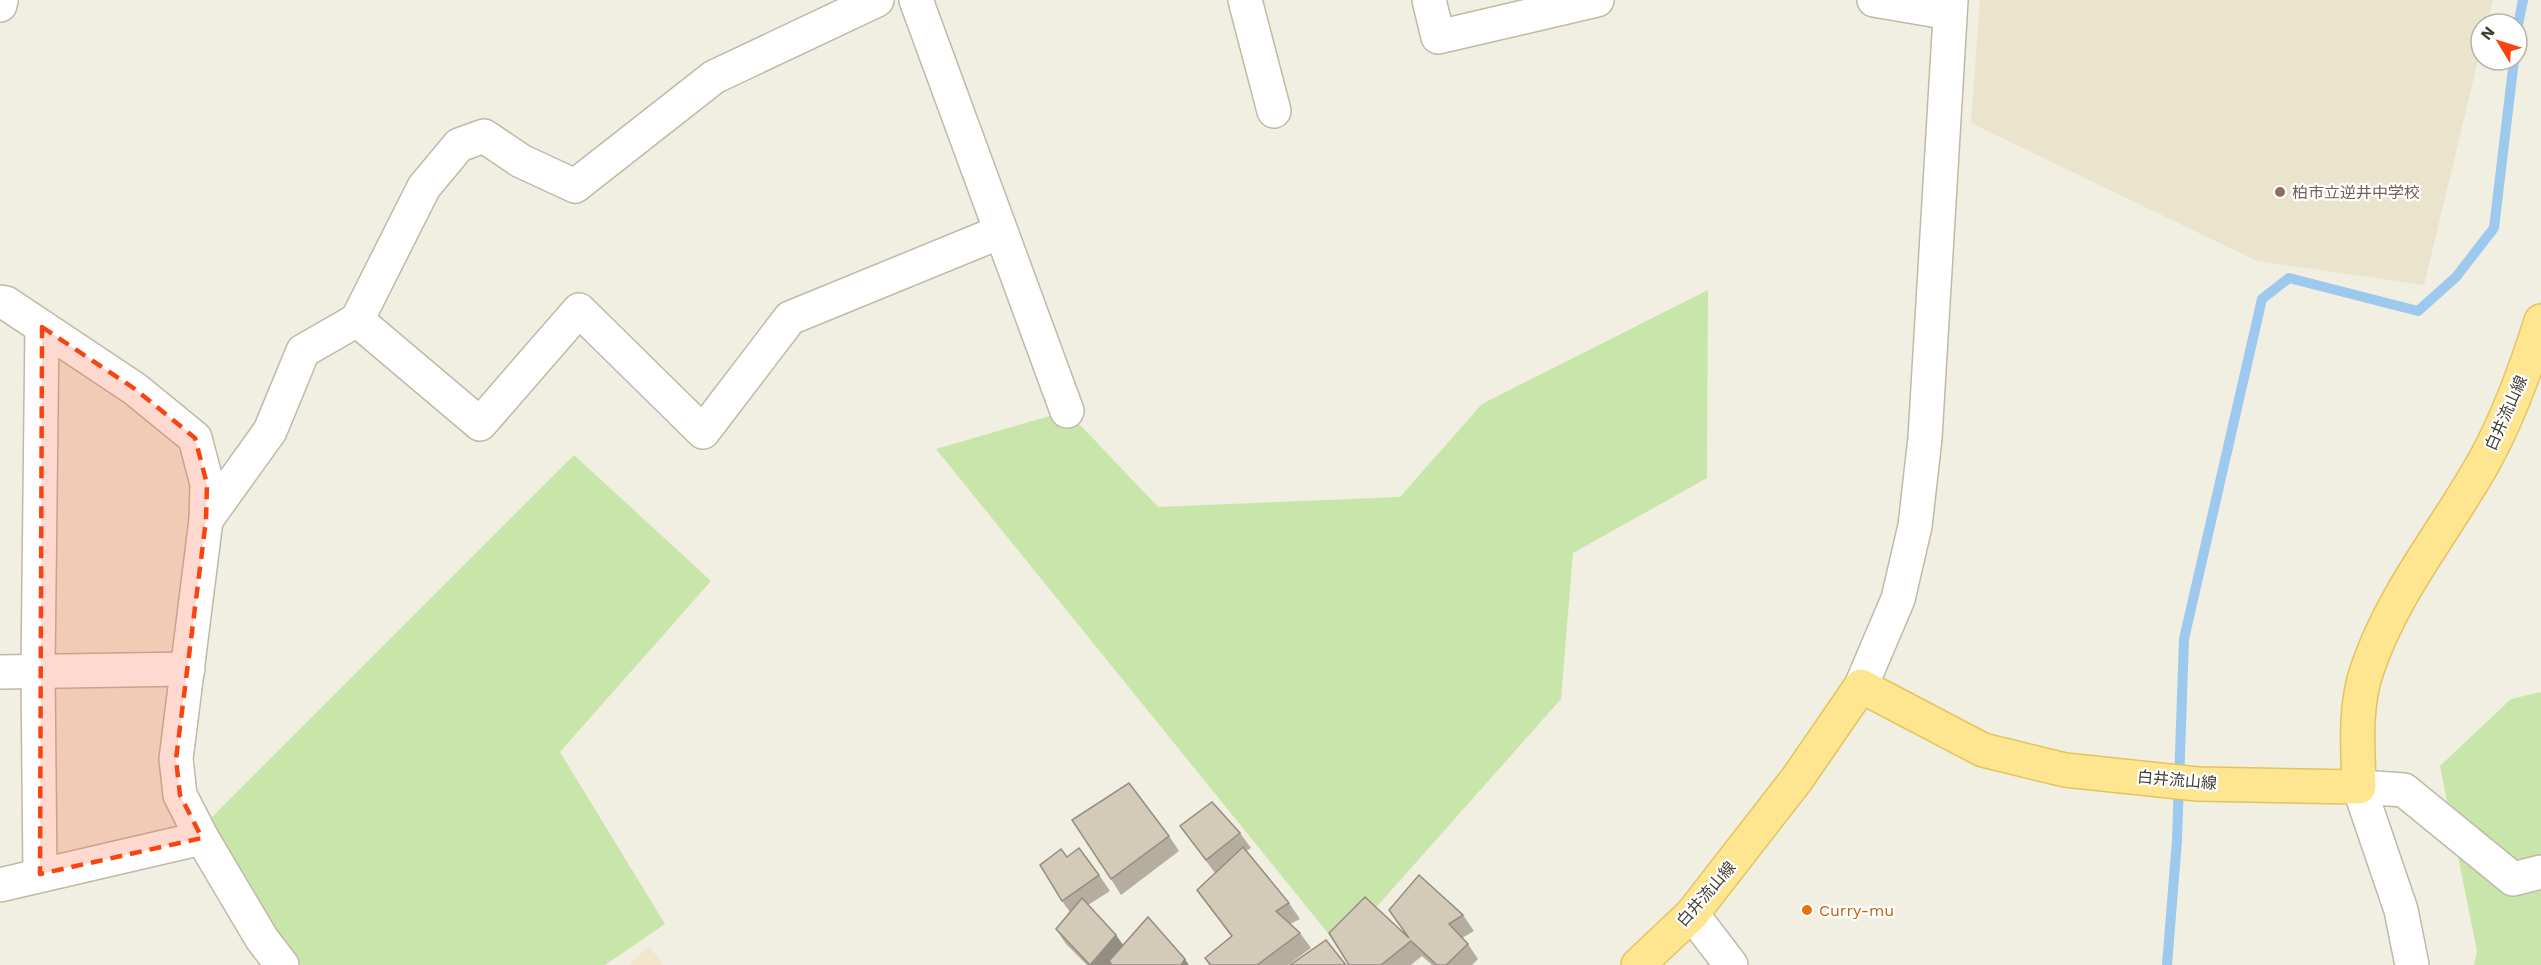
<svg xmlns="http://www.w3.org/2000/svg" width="2541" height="965" font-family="'Work Sans','Noto Sans JP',sans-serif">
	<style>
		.commercial { fill: #f4e6cd }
		.education { fill: #ebe4cc }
		.green { fill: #c8e6aa }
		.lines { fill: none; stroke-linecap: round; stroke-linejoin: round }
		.stream { stroke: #9dc9ef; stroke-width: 10 }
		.minor-casing { stroke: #bfb9a8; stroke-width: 36 }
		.major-casing { stroke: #e3c45f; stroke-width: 36 }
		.minor { stroke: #fff; stroke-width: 33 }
		.major { stroke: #fee58f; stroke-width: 33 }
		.wall { fill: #b5ae9e }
		.shaded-wall { fill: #948d81 }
		.building { fill: #d3cab8; stroke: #948d81; stroke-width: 1.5 }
		.marked { fill: #fa4311; fill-opacity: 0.2; stroke: #fa4311; stroke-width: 4.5; stroke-dasharray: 12 8; stroke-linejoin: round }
		.education-dot { fill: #8d6e63; stroke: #fff; stroke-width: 2 }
		.food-dot { fill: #e8710a; stroke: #fff; stroke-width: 2 }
		.labels { text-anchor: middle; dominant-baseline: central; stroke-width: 4.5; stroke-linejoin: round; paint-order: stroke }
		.education-label { font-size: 16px; fill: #785e54; stroke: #fff; text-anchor: start }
		.street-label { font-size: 16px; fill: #433e33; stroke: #fff }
		.food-label { font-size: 16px; fill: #c56008; stroke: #fff; text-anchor: start }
	</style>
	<rect width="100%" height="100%" fill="#f1eee2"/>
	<path class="commercial" d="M 649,946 L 663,965 L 629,965 Z"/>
	<path class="education" d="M 1980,0 L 2493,0 L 2487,24 L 2481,24 L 2481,48 L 2424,285 L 2257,261 L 1971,123 Z"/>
	<g class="green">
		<path d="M 1708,290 L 1707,478 L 1573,553 L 1561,699 L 1340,948 L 936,449 L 1067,411 L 1158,507 L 1400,497 L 1482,404 Z"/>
		<path d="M 574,455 L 711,581 L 560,752 L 665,924 L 605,965 L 295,965 L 205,824 Z"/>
		<path d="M 2541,692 L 2541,965 L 2474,965 L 2477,951 L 2440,766 L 2511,699 Z"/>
	</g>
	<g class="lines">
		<g class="stream">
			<path d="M 2517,30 L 2523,0"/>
			<path d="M 2167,965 L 2177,840 L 2184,639 L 2262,299 L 2289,278 L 2418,311 L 2456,277 L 2494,228 L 2514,60"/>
		</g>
		<g class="minor-casing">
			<g id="minor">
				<path d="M 916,0 L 1067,411"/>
				<path d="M 1245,0 L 1274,111"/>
				<path d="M 1429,0 L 1438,37 L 1597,0"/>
				<path d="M 1874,0 L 1950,13"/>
				<path d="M 0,5 L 1,0"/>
				<path d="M 0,302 L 6,303 L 135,389 L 195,438 L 207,484 L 206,520 L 176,759 L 180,795 L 202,838 L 262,939 L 282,965"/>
				<path d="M 357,320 L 480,424 L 579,310 L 703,432 L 790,318 L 1000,232"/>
				<path d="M 206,520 L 270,431 L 303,351 L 357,320 L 424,187 L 459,145 L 484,136 L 521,161 L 575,186 L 714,77 L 877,0"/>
				<path d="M 0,672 L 188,669"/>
				<path d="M 1861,686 L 1898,599 L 1915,526 L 1925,438 L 1951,0"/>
				<path d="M 40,874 L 38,671 L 42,327"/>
				<path d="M 0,885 L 202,838"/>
				<path d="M 1692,914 L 1731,965"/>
				<path d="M 2412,965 L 2401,910 L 2359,787 L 2404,790 L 2513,879 L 2541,872"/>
			</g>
		</g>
		<g class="major-casing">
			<path id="major" d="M 1638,965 L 1692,914 L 1797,779 L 1861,686 L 1983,750 L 2065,770 L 2198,784 L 2359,787 C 2358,748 2354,708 2367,670 C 2392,594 2446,530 2485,460 C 2509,416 2526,369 2541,321"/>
		</g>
		<use href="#minor" class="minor"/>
		<use href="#major" class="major"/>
	</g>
	<g class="wall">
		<path d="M 1180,826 L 1240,833 L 1251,848 L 1246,851 L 1289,903 L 1300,919 L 1290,924 L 1300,933 L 1311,948 L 1288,965 L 1209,965 L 1205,958 L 1231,936 L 1197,890 L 1215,873 Z"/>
		<path d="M 1169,836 L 1179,851 L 1121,895 L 1111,879 Z"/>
		<path d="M 1067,857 L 1099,875 L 1110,891 L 1088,905 L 1123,945 L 1189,965 L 1087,965 L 1066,944 L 1056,929 L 1070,912 L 1062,901 Z"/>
		<path d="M 1463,915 L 1474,931 L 1462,938 L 1468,944 L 1478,959 L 1472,965 L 1432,965 L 1422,956 L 1411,965 L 1349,965 L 1408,937 Z"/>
	</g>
	<g class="shaded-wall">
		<path d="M 1116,935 L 1127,950 L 1109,961 L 1111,965 L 1091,965 Z"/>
		<path d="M 1185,959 L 1189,965 L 1181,965 Z"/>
	</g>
	<g class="building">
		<path d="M 1129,783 L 1169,836 L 1111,879 L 1072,820 Z"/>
		<path d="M 1212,802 L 1240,833 L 1206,860 L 1180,826 Z"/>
		<path d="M 1243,847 L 1289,903 L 1276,911 L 1300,933 L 1257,965 L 1211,965 L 1205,958 L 1232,936 L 1197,890 Z"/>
		<path d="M 1079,848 L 1099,875 L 1062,901 L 1040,865 L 1061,849 L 1067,857 Z"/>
		<path d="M 1419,875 L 1463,915 L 1449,924 L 1468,944 L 1446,965 L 1437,965 L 1411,941 L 1381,965 L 1349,965 L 1329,933 L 1365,897 L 1409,938 L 1389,910 Z"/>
		<path d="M 1082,898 L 1116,935 L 1090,965 L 1056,929 Z"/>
		<path d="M 1148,917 L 1185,959 L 1181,965 L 1112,965 L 1109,961 Z"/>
		<path d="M 1326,940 L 1346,965 L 1290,965 Z"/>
	</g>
	<path class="marked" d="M 42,327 L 135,389 L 195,438 L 207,484 L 206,520 L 176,759 L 180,795 L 202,838 L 40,874 Z"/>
	<circle class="education-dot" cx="2280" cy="192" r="6"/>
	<circle class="food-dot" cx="1807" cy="910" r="6"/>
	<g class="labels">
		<g class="education-label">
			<text x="2292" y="192">柏市立逆井中学校</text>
		</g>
		<g class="street-label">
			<text transform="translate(2506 413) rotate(-66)">白井流山線</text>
			<text transform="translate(2177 780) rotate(5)">白井流山線</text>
			<text transform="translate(1706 894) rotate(-49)">白井流山線</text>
		</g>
		<g class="food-label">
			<text x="1819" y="910">Curry-mu</text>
		</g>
	</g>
	<g transform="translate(2499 42) rotate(308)"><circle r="28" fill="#ffffff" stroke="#b4b2ad" stroke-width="1.5"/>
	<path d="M0-4.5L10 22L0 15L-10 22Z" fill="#fa4311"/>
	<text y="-9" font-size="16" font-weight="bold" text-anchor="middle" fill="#433e33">N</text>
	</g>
</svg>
